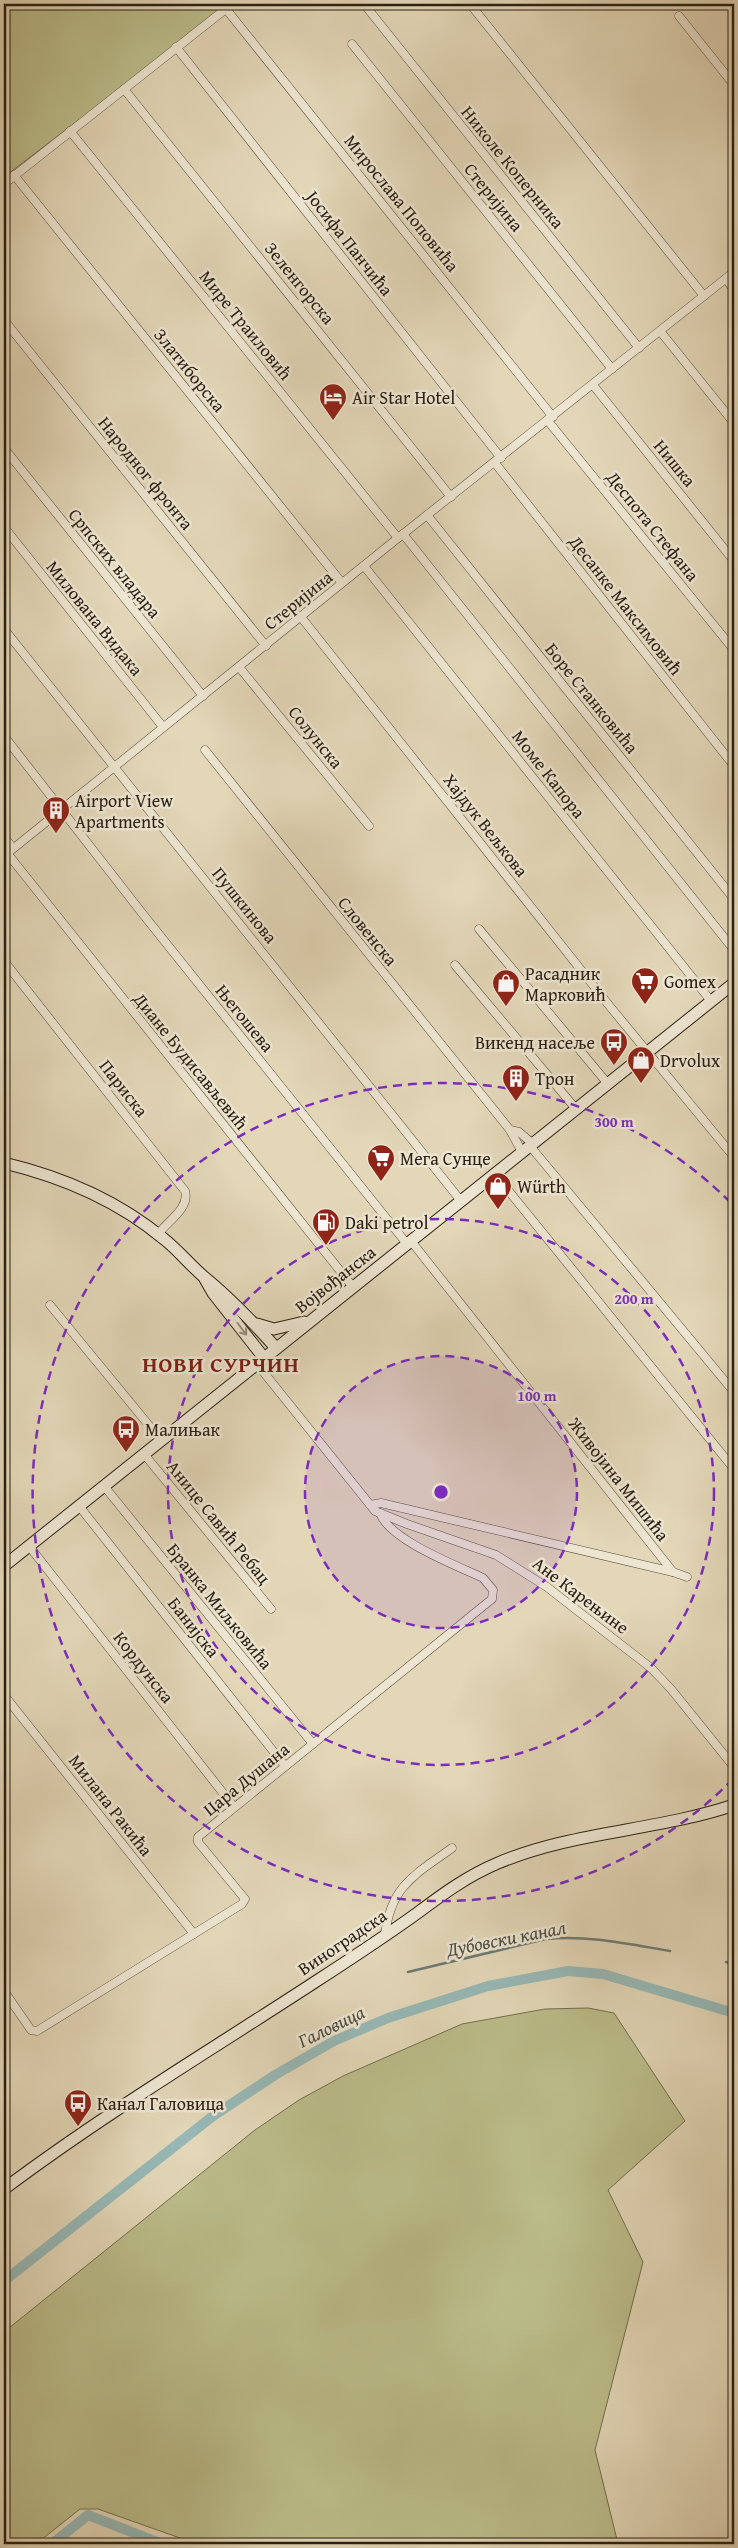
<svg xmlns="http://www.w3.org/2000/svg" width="738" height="2548" font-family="'Gentium Book Plus',serif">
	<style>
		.green { fill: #bbbc8a; stroke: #726e4f }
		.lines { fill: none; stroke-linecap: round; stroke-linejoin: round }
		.stream { stroke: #6b7b75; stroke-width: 2.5 }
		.canal { stroke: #97b8b6; stroke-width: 10 }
		.street-casing { stroke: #584e3d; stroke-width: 9 }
		.secondary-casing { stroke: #2a2014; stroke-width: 13 }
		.street { stroke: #ede5d1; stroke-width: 8 }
		.secondary { stroke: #ede5d1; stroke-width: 11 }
		.oneway { stroke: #958c7c }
		.ring { fill: none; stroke: #7b2cbf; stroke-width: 2.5; stroke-dasharray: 9 6 }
		.labels { text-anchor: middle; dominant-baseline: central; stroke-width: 5; stroke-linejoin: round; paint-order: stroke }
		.street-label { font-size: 18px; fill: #2a2014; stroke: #ede5d1 }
		.poi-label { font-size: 18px; fill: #2a2014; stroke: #ede5d1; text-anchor: start }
		.water-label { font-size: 19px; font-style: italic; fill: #4b4e45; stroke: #ede5d1 }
		.district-label { font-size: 22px; font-weight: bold; letter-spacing: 1px; fill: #7a1f14; stroke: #ede5d1 }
		.centre { fill: #7b2cbf; stroke: #ede5d1; stroke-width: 2.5 }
		.ring-label { font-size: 15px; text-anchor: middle; font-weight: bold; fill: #7b2cbf; stroke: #ede5d1; stroke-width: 5; stroke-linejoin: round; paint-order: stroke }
	</style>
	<rect width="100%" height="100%" fill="#e3d7b8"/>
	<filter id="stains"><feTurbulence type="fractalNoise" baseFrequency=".004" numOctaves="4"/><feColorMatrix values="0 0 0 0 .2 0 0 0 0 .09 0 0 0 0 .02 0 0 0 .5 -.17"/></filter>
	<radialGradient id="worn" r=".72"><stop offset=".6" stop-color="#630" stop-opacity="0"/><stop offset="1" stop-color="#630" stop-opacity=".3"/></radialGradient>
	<g class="green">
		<path d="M 4,4 L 231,4 L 4,177 Z"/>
		<path d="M 588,2008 L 614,2013 L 685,2121 L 608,2190 L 643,2262 L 595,2450 L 618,2544 L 197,2544 L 98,2509 L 80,2509 L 36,2544 L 4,2544 L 4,2332 L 255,2130 L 299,2100 L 343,2076 L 462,2024 L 545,2009 Z"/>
	</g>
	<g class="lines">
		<g class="stream">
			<path d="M 726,1962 L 734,1964"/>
			<path d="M 408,1972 L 546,1939 C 589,1935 628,1944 670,1951"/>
		</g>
		<g class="canal">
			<path d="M 4,2281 L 213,2116 L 275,2075 L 334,2041 L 388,2018 L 488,1986 L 568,1971 L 603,1974 L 734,2013"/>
			<path d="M 52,2544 L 88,2515 L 162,2544"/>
		</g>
		<g class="street-casing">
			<g id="street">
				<path d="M 364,4 L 639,348"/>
				<path d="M 470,4 L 704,296"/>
				<path d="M 226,9 L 553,417"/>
				<path d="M 679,16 L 734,85"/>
				<path d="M 352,44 L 612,369"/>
				<path d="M 176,47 L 501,458"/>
				<path d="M 124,89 L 451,497"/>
				<path d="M 70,131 L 398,538"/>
				<path d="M 14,175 L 342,583"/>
				<path d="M 4,184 L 232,4"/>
				<path d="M 726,279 L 734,290"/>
				<path d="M 4,320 L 266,646"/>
				<path d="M 660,331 L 734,423"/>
				<path d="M 593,385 L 734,561"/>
				<path d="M 548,421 L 734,650"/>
				<path d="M 4,448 L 203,696"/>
				<path d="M 495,463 L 734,766"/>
				<path d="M 427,515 L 734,899"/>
				<path d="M 4,527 L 163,727"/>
				<path d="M 403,534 L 734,950"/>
				<path d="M 364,566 L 711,1001"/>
				<path d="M 301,617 L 612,1009 L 734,1157"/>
				<path d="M 4,629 L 461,1201"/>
				<path d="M 239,667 L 369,826"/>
				<path d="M 4,736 L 142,913 L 407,1244"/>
				<path d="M 205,750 L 510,1130 L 522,1152"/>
				<path d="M 4,837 L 13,848"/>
				<path d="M 7,853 L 353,1287"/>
				<path d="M 4,856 L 398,538 L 734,272"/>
				<path d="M 479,929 L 608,1084"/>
				<path d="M 4,961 L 185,1191 C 190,1208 168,1221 158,1234"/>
				<path d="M 455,965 L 576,1109"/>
				<path d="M 510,1130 L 519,1132 L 533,1144"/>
				<path d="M 530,1146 L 734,1392"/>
				<path d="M 495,1174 L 734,1469"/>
				<path d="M 411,1241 L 673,1572 L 687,1577"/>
				<path d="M 50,1305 L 161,1440"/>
				<path d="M 257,1364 L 375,1511 L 407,1524 L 496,1555 L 547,1587 L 651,1668 L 671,1689 L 734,1767"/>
				<path d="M 144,1454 L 271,1609"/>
				<path d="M 104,1486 L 313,1744"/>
				<path d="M 370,1505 L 381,1503 L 673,1572"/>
				<path d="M 79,1506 L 285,1766"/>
				<path d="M 29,1546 L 234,1807"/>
				<path d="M 4,1695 L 194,1934"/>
				<path d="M 385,1935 C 391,1885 415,1875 452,1848"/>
				<path d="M 4,1991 L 31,2030 L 37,2031 L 242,1904 L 245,1899 L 198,1842 L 198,1837 L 492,1599 L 493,1590 L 483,1578 C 458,1566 389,1540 380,1513"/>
			</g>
		</g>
		<g class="secondary-casing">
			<g id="secondary">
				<path d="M 4,1163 C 63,1177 117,1200 164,1239 C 178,1250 189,1264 203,1276 C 230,1298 253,1322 276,1348"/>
				<path d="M 205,1279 L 213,1293 L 264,1358"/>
				<path d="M 257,1324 L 274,1329 L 304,1322"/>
				<path d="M 4,1566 L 734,983"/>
				<path d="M 4,2189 C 104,2114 211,2050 315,1982 C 349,1960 384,1937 416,1914 C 443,1894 467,1876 498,1863 C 574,1831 657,1831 734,1805"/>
			</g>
		</g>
		<use href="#street" class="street"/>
		<use href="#secondary" class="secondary"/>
	</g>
	<defs><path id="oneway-shaft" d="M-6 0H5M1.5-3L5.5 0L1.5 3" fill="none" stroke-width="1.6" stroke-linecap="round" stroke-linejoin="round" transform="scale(1.25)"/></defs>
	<use class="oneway" href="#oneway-shaft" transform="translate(242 1329) rotate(53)"/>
	<circle cx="441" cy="1492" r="136" fill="#7b2cbf" fill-opacity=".12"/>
	<g class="ring">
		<circle cx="441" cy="1492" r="136"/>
		<circle cx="441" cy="1492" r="273"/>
		<path d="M733 1779A409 409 0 1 1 733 1205"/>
	</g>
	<defs>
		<g id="hotel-pin" transform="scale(1.4375)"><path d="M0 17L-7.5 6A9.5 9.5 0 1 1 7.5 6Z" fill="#8f2418" stroke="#ede5d1"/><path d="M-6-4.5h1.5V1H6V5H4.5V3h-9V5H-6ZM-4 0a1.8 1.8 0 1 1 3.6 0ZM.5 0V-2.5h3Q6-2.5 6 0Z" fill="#fff"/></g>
		<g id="building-pin" transform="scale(1.4375)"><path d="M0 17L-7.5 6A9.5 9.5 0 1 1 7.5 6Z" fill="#8f2418" stroke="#ede5d1"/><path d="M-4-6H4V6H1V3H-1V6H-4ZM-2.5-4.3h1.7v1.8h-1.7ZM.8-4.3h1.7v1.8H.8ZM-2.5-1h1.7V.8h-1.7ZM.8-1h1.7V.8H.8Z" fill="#fff"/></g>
		<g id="supermarket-pin" transform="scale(1.4375)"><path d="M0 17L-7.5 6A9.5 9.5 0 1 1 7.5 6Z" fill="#8f2418" stroke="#ede5d1"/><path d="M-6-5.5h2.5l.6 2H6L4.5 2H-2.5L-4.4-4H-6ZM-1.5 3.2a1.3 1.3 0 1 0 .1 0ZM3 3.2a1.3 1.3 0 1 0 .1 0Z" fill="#fff"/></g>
		<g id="shop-pin" transform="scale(1.4375)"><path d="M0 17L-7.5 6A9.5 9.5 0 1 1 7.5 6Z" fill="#8f2418" stroke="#ede5d1"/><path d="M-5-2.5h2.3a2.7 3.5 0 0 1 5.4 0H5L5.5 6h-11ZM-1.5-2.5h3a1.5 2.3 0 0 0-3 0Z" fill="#fff"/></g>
		<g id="bus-pin" transform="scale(1.4375)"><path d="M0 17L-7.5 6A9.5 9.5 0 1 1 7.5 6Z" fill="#8f2418" stroke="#ede5d1"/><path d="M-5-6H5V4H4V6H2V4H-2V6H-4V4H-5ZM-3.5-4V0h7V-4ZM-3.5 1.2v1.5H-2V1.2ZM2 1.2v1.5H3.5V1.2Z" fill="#fff"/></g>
		<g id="fuel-pin" transform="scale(1.4375)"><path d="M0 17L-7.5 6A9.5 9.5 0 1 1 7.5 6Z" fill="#8f2418" stroke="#ede5d1"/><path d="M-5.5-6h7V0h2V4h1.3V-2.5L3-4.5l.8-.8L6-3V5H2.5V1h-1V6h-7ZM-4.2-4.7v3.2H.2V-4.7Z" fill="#fff"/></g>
	</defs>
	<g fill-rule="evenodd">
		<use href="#hotel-pin" x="333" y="397"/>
		<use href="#building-pin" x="56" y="810"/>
		<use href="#supermarket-pin" x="645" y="981"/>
		<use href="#shop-pin" x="506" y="983"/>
		<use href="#bus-pin" x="614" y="1042"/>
		<use href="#shop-pin" x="641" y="1060"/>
		<use href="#building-pin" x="516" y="1078"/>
		<use href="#supermarket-pin" x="381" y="1158"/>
		<use href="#shop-pin" x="498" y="1186"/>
		<use href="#fuel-pin" x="326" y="1222"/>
		<use href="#bus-pin" x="126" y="1429"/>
		<use href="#bus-pin" x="78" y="2103"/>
	</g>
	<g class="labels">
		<g class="street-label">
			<text transform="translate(513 167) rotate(51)">Николе Коперника</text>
			<text transform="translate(494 197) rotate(51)">Стеријина</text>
			<text transform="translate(402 203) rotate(51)">Мирослава Поповића</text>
			<text transform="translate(350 243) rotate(52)">Јосифа Панчића</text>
			<text transform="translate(300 283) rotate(51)">Зеленгорска</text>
			<text transform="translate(246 325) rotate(51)">Мире Траиловић</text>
			<text transform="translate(190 370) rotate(51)">Златиборска</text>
			<text transform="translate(675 463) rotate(51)">Нишка</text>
			<text transform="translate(146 473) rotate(51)">Народног фронта</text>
			<text transform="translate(653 526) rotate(51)">Деспота Стефана</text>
			<text transform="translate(115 563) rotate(51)">Српских владара</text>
			<text transform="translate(298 600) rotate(-39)">Стеријина</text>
			<text transform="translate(626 605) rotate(52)">Десанке Максимовић</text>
			<text transform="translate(95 618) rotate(51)">Милована Видака</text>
			<text transform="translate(592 698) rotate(51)">Боре Станковића</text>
			<text transform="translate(316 737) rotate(51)">Солунска</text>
			<text transform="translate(549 774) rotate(52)">Моме Капора</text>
			<text transform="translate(486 825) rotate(52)">Хајдук Вељкова</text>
			<text transform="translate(245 905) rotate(51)">Пушкинова</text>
			<text transform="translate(368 931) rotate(51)">Словенска</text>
			<text transform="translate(245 1018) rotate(51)">Његошева</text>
			<text transform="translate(191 1061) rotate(51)">Диане Будисављевић</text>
			<text transform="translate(124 1088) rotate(52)">Париска</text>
			<text transform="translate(335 1279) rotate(-38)">Војвођанска</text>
			<text transform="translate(619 1479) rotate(52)">Живојина Мишића</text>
			<text transform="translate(219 1522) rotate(51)">Анице Савић Ребац</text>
			<text transform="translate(581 1595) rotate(37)">Ане Карењине</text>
			<text transform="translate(220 1606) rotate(51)">Бранка Миљковића</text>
			<text transform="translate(194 1627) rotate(52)">Банијска</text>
			<text transform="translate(144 1667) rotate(52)">Кордунска</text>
			<text transform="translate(246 1779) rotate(-39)">Цара Душана</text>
			<text transform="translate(111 1805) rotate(52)">Милана Ракића</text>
			<text transform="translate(342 1942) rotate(-34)">Виноградска</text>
		</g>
		<g class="poi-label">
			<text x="352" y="397">Air Star Hotel</text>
			<text x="75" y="800">Airport View<tspan x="75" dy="21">Apartments</tspan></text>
			<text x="525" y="973">Расадник<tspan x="525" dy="21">Марковић</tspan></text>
			<text x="664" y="981">Gomex</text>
			<text x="595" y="1042" text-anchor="end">Викенд насеље</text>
			<text x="660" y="1060">Drvolux</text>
			<text x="535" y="1078">Трон</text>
			<text x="400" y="1158">Мега Сунце</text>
			<text x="517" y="1186">Würth</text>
			<text x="345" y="1222">Daki petrol</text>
			<text x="145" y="1429">Малињак</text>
			<text x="97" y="2103">Канал Галовица</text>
		</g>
		<g class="water-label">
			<text transform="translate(506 1938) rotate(-11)">Дубовски канал</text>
			<text transform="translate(331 2026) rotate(-26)">Галовица</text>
		</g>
		<g class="district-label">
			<text x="221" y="1364">НОВИ СУРЧИН</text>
		</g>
	</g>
	<circle cx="441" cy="1492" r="8" class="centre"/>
	<g class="ring-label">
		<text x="614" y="1127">300 m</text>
		<text x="634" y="1304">200 m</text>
		<text x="537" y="1401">100 m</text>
	</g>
	<rect width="738" height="2548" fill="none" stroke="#e3d7b8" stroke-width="20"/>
	<rect x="5" y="5" width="728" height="2538" fill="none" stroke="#2a2014" stroke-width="2.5"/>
	<rect x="10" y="10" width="718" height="2528" fill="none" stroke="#2a2014"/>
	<rect width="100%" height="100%" filter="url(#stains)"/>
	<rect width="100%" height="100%" fill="url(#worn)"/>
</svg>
